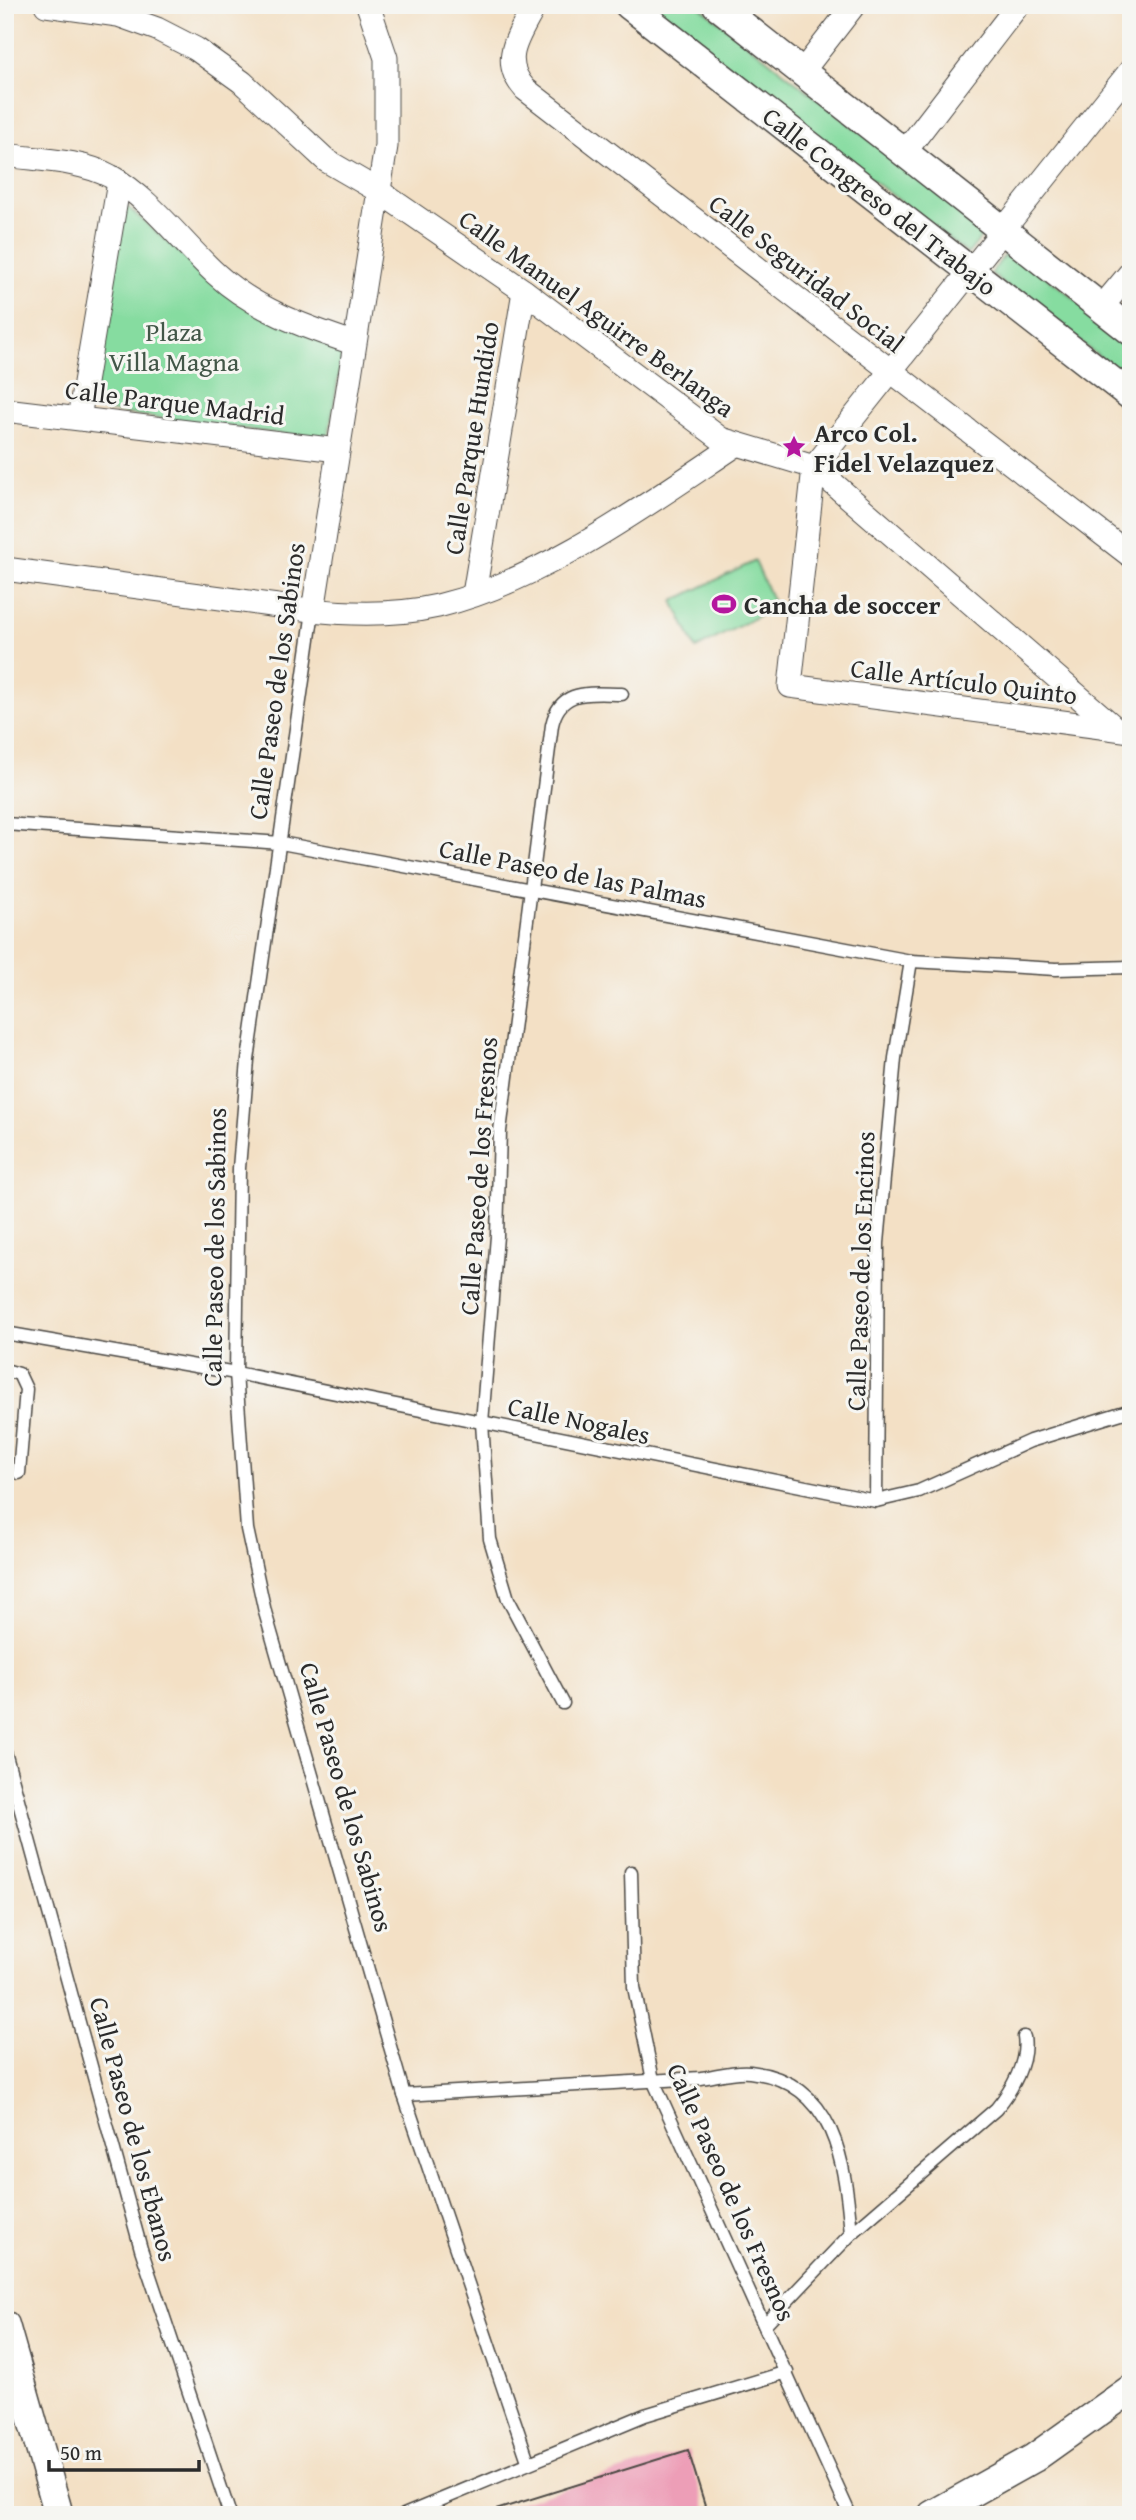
<svg xmlns="http://www.w3.org/2000/svg" width="1136" height="2520" font-family="'Gentium Book Plus',serif">
	<style>
		.green { fill: #86dca0; stroke: #588466; stroke-width: 2 }
		.building { fill: #ed9eb7 }
		.lines { fill: none; stroke-linecap: round; stroke-linejoin: round }
		.service-casing { stroke: #494642; stroke-width: 15 }
		.minor-casing { stroke: #494642; stroke-width: 25 }
		.tertiary-casing { stroke: #494642; stroke-width: 31 }
		.service { stroke: #fff; stroke-width: 12 }
		.minor { stroke: #fff; stroke-width: 23 }
		.tertiary { stroke: #fff; stroke-width: 28 }
		.labels { text-anchor: middle; dominant-baseline: central; stroke-width: 6; stroke-linejoin: round; paint-order: stroke }
		.street-label { font-size: 26px; fill: #2b2b2b; stroke: #f6f6f2 }
		.park-label { font-size: 26px; fill: #425748; stroke: #f6f6f2 }
		.poi-label { font-size: 26px; font-weight: bold; fill: #2b2b2b; stroke: #f6f6f2; text-anchor: start }
	</style>
	<rect width="100%" height="100%" fill="#f6f6f2"/>
	<filter id="ink" filterUnits="userSpaceOnUse"><feTurbulence type="fractalNoise" baseFrequency=".0143" numOctaves="2"/><feDisplacementMap in="SourceGraphic" scale="14" xChannelSelector="R" yChannelSelector="G"/><feConvolveMatrix kernelMatrix="1 2 1 2 8 2 1 2 1" color-interpolation-filters="sRGB"/></filter>
	<filter id="wash" filterUnits="userSpaceOnUse"><feTurbulence type="fractalNoise" baseFrequency=".00686" numOctaves="4" result="noise"/><feDisplacementMap in="SourceGraphic" scale="28" xChannelSelector="R" yChannelSelector="G"/><feGaussianBlur stdDeviation="1.57" result="paint"/><feColorMatrix in="noise" values="0 0 0 0 0 0 0 0 0 0 0 0 0 0 0 0 0 1.4 0 .05"/><feComposite in="paint" operator="in"/></filter>
	<g filter="url(#wash)">
		<rect width="100%" height="100%" fill="#f3e0c5"/>
		<g class="green">
			<path d="M 647,5 L 698,5 L 986,231 L 968,254 Z"/>
			<path d="M 122,202 L 229,296 L 343,349 L 328,440 L 90,409 Z"/>
			<path d="M 1009,248 L 1131,342 L 1131,381 L 991,274 Z"/>
			<path d="M 755,561 L 775,607 L 696,649 L 673,601 Z"/>
		</g>
		<g id="blocks">
			<path class="building" d="M 688,2450 L 708,2515 L 483,2515 L 483,2514 Z"/>
		</g>
	</g>
	<g filter="url(#ink)">
		<use href="#blocks" fill-opacity="0" stroke="#494642" stroke-width="2"/>
		<g class="lines">
			<g class="service-casing">
				<g id="service">
					<path d="M 313,611 L 248,1060 L 239,1168 L 236,1373 L 247,1529 L 265,1612 L 404,2095 L 528,2461"/>
					<path d="M 5,824 L 281,843 L 911,961 L 1056,969 L 1131,967"/>
					<path d="M 5,1333 L 236,1373 L 876,1501 L 919,1491 L 1030,1441 L 1131,1410"/>
					<path d="M 5,1370 L 19,1374 L 26,1389 L 19,1473"/>
					<path d="M 876,1501 L 878,1243 L 895,1058 L 911,961"/>
					<path d="M 563,1703 L 508,1599 L 490,1539 L 482,1423 L 497,1236 L 500,1131 L 552,725 C 560,687 591,694 622,694"/>
					<path d="M 5,1752 L 141,2249 L 230,2515"/>
					<path d="M 631,1872 L 634,1987 L 653,2080 L 850,2515"/>
					<path d="M 404,2095 L 701,2078 C 716,2076 735,2070 750,2072 C 836,2082 845,2163 851,2234"/>
					<path d="M 765,2324 L 851,2234 L 996,2109 C 1012,2090 1028,2062 1024,2037"/>
					<path d="M 404,2515 L 645,2415 L 787,2372"/>
					<path d="M 1124,2515 L 1131,2512"/>
				</g>
			</g>
			<g class="minor-casing">
				<g id="minor">
					<path d="M 46,5 L 118,15 L 157,29 L 196,49 L 242,82 L 327,161 L 377,190 L 524,291 L 721,439 L 814,467 L 1115,728"/>
					<path d="M 535,5 C 520,35 498,59 525,89 L 1131,556"/>
					<path d="M 1131,70 L 814,467 L 790,686 L 1131,731"/>
					<path d="M 802,72 L 854,5"/>
					<path d="M 904,153 L 1018,5"/>
					<path d="M 5,155 C 39,160 79,160 110,176 C 150,198 182,243 216,274 C 254,309 305,327 353,343"/>
					<path d="M 1101,308 L 1131,272"/>
					<path d="M 5,410 L 338,450"/>
					<path d="M 79,418 L 119,182"/>
					<path d="M 5,569 C 77,579 149,588 221,598 C 291,608 367,622 438,606 C 544,580 646,505 736,445"/>
					<path d="M 474,594 L 524,291"/>
					<path d="M 313,611 L 386,146 L 386,58 L 368,5"/>
				</g>
			</g>
			<g class="tertiary-casing">
				<g id="tertiary">
					<path d="M 629,5 L 1131,396"/>
					<path d="M 717,5 L 1131,331"/>
					<path d="M 5,2325 L 59,2515"/>
					<path d="M 932,2515 L 1034,2458 L 1131,2389"/>
				</g>
			</g>
			<use href="#service" class="service"/>
			<use href="#minor" class="minor"/>
			<use href="#tertiary" class="tertiary"/>
		</g>
	</g>
	<defs>
		<g id="sight-bare" transform="scale(1.89)"><path d="M0-6L1.8-2.2L6-1.7L2.9 1.2L3.7 5.4L0 3.3L-3.7 5.4L-2.9 1.2L-6-1.7L-1.8-2.2Z" fill="#b5179e" stroke="#f6f6f2" stroke-width="2.5" paint-order="stroke"/></g>
		<g id="stadium-bare" transform="scale(1.89)"><path d="M0-5a6.5 5 0 1 0 0 10a6.5 5 0 1 0 0-10ZM-3.5-1.8h7v3.6h-7Z" fill="#b5179e" stroke="#f6f6f2" stroke-width="2.5" paint-order="stroke"/></g>
	</defs>
	<g fill-rule="evenodd">
		<use href="#sight-bare" x="794" y="447"/>
		<use href="#stadium-bare" x="724" y="604"/>
	</g>
	<g class="labels">
		<g class="street-label">
			<text transform="translate(880 201) rotate(38)">Calle Congreso del Trabajo</text>
			<text transform="translate(807 273) rotate(38)">Calle Seguridad Social</text>
			<text transform="translate(597 313) rotate(36)">Calle Manuel Aguirre Berlanga</text>
			<text transform="translate(175 402) rotate(7)">Calle Parque Madrid</text>
			<text transform="translate(471 438) rotate(-81)">Calle Parque Hundido</text>
			<text transform="translate(276 681) rotate(-82)">Calle Paseo de los Sabinos</text>
			<text transform="translate(964 681) rotate(7)">Calle Artículo Quinto</text>
			<text transform="translate(573 873) rotate(11)">Calle Paseo de las Palmas</text>
			<text transform="translate(478 1176) rotate(-86)">Calle Paseo de los Fresnos</text>
			<text transform="translate(214 1247) rotate(-89)">Calle Paseo de los Sabinos</text>
			<text transform="translate(860 1271) rotate(-88)">Calle Paseo de los Encinos</text>
			<text transform="translate(579 1420) rotate(12)">Calle Nogales</text>
			<text transform="translate(347 1797) rotate(74)">Calle Paseo de los Sabinos</text>
			<text transform="translate(134 2129) rotate(75)">Calle Paseo de los Ebanos</text>
			<text transform="translate(732 2192) rotate(66)">Calle Paseo de los Fresnos</text>
		</g>
		<g class="park-label">
			<text x="174" y="331">Plaza<tspan x="174" dy="30">Villa Magna</tspan></text>
		</g>
		<g class="poi-label">
			<text x="814" y="432">Arco Col.<tspan x="814" dy="30">Fidel Velazquez</tspan></text>
			<text x="744" y="604">Cancha de soccer</text>
		</g>
	</g>
	<rect width="1136" height="2520" fill="none" stroke="#f6f6f2" stroke-width="28"/>
	<path d="M49 2460v10h150v-10" fill="none" stroke="#2b2b2b" stroke-width="3.5"/>
	<text x="60" y="2460" font-size="21" fill="#2b2b2b" stroke="#f6f6f2" stroke-width="5" paint-order="stroke">50 m</text>
</svg>
